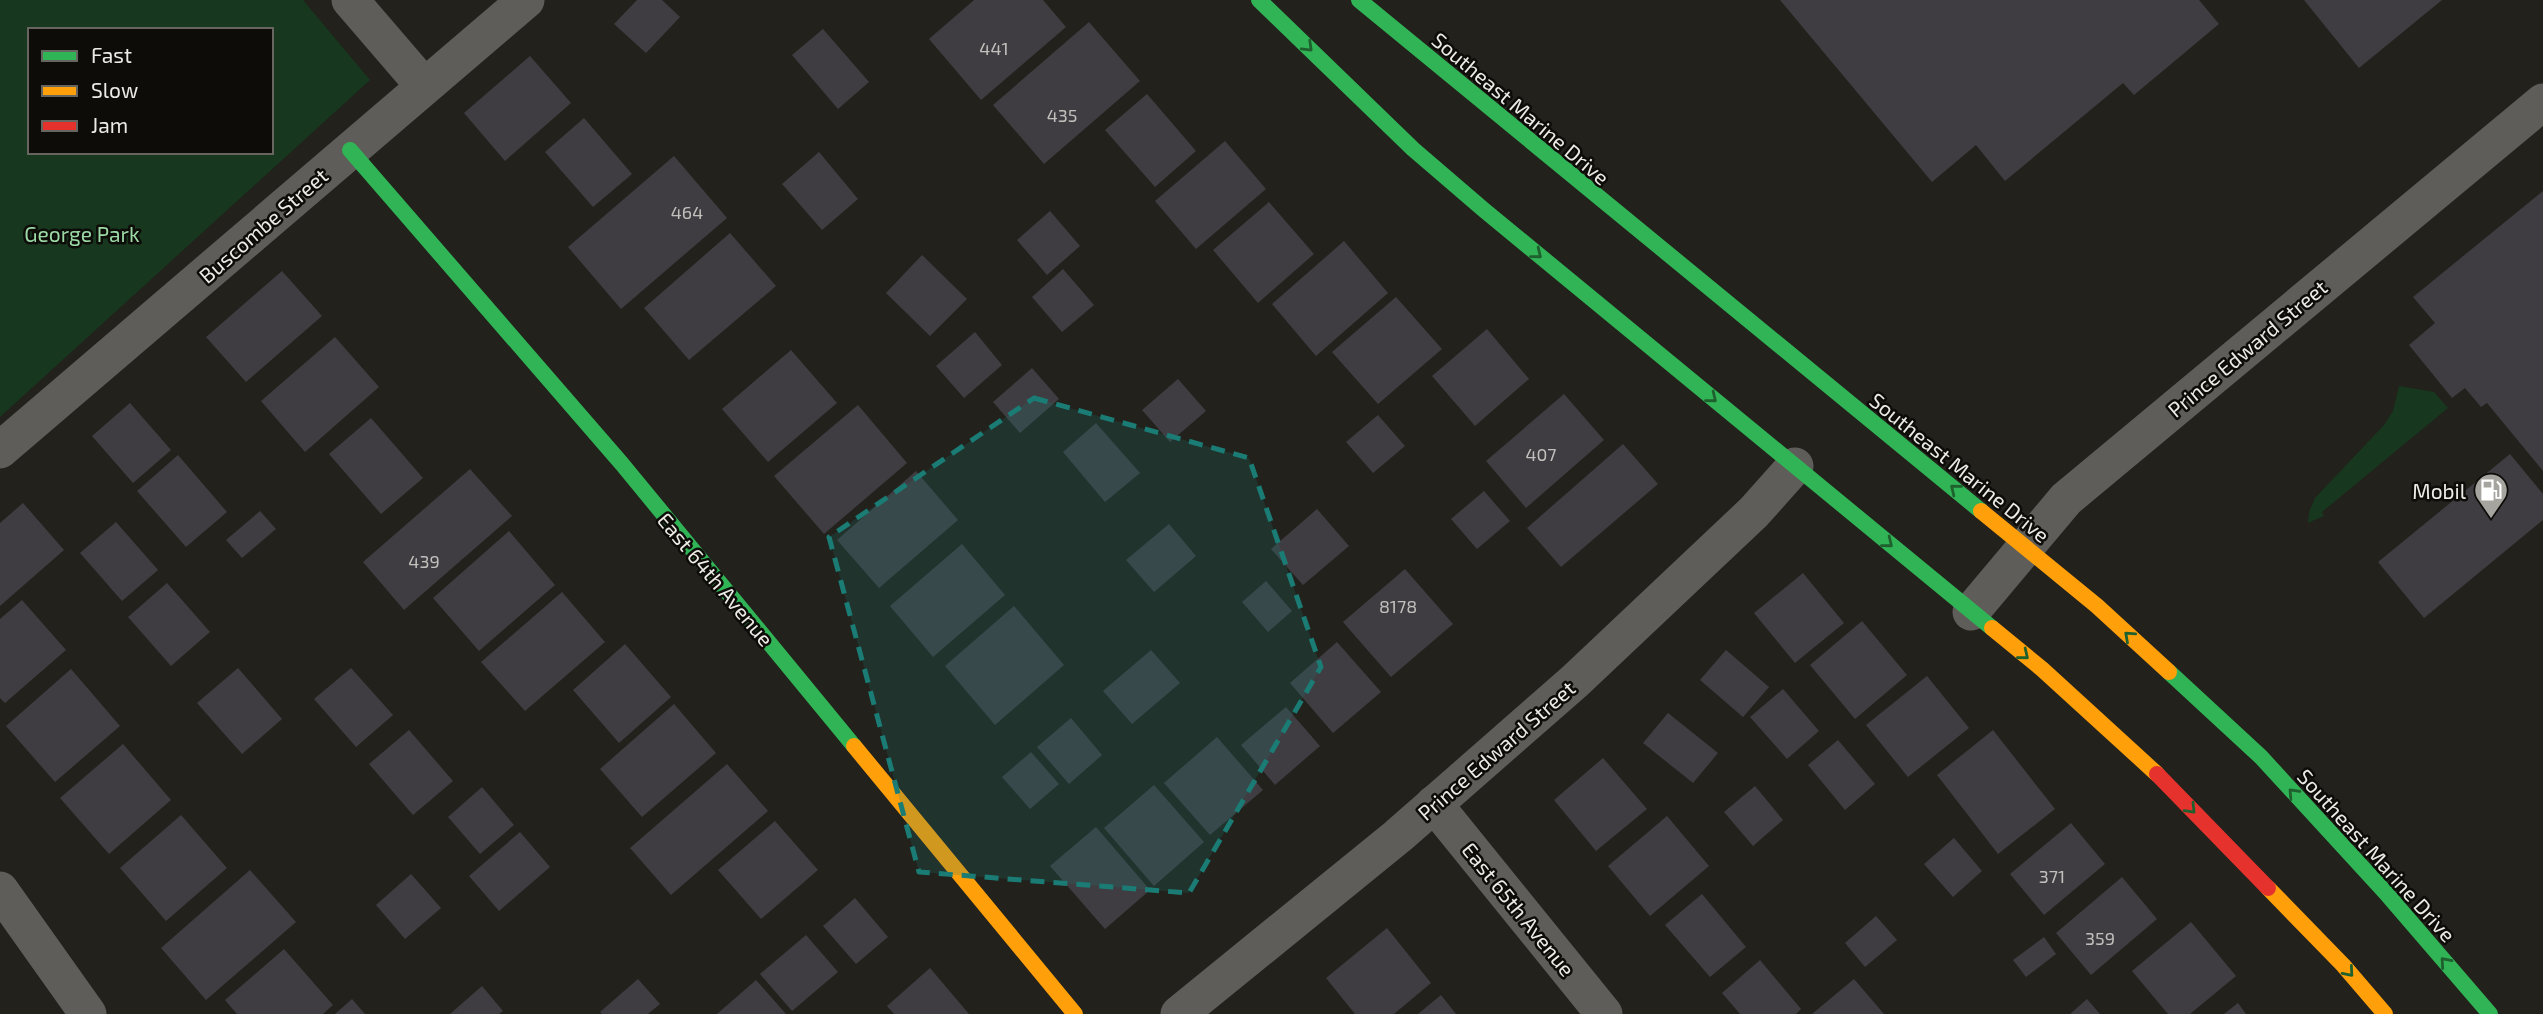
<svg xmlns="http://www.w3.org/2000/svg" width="2543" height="1014" font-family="'Exo 2',sans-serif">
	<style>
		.green { fill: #17371e; fill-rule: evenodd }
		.building { fill: #403d42 }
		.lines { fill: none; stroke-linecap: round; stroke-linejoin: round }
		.street { stroke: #5e5d5a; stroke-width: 37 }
		.fast { stroke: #30b455; stroke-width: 16 }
		.slow { stroke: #ff9f0a; stroke-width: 16 }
		.jam { stroke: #e5322d; stroke-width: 16 }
		.oneway { stroke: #1e602e }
		.marked { fill: #1a7c74; fill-opacity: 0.2; stroke: #1a7c74; stroke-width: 5; stroke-dasharray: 14 9; stroke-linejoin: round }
		.labels { text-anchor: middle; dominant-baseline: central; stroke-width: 5; stroke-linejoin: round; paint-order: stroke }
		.number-label { font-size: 18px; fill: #c2c0bc }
		.street-label { font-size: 21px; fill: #edebe5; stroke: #0d0c08 }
		.park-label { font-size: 21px; fill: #9bd9a5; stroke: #0d0c08 }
		.poi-label { font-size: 21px; fill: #edebe5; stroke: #0d0c08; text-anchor: end }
	</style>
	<rect width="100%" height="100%" fill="#22211c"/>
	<g class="green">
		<path d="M 0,0 L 303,0 L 370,80 L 0,417 ZM 30,30 L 271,30 L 271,152 L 30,152 Z"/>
		<path d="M 2399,386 L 2434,392 L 2448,408 L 2322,512 L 2324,516 L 2308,523 L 2309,512 L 2315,498 L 2384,425 L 2393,411 Z"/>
	</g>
	<g class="building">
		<path d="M 637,0 L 662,0 L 680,17 L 646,53 L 614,24 Z"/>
		<path d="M 974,0 L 1043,0 L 1066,27 L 981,100 L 929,39 Z"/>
		<path d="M 1780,0 L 2199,0 L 2219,24 L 2134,95 L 2123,83 L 2005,181 L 1976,145 L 1932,182 Z"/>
		<path d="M 2304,0 L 2442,0 L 2359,68 Z"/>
		<path d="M 1089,22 L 1140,81 L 1044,164 L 993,105 Z"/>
		<path d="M 823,29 L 869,82 L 838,109 L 792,55 Z"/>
		<path d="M 530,56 L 571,103 L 505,161 L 464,113 Z"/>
		<path d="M 1147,94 L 1196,151 L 1155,187 L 1105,130 Z"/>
		<path d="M 584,118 L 632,174 L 593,207 L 545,152 Z"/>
		<path d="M 1225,141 L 1266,189 L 1196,249 L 1155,201 Z"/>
		<path d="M 819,152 L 858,199 L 822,230 L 782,184 Z"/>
		<path d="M 674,156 L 727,218 L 621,309 L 568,247 Z"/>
		<path d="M 2543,191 L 2543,471 L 2487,403 L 2481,407 L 2465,388 L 2452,398 L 2409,345 L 2435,323 L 2413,297 Z"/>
		<path d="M 1269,202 L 1314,254 L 1258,303 L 1213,250 Z"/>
		<path d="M 1050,211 L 1080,246 L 1047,275 L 1017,240 Z"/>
		<path d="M 730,233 L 776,286 L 689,360 L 644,308 Z"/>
		<path d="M 1344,241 L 1388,293 L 1316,356 L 1272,304 Z"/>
		<path d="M 922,255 L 967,299 L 930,336 L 886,293 Z"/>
		<path d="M 1063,269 L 1094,305 L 1062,332 L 1032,297 Z"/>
		<path d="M 282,271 L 322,316 L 246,382 L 206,337 Z"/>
		<path d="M 1396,297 L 1442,349 L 1378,404 L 1332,352 Z"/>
		<path d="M 1487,329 L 1529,379 L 1475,426 L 1432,376 Z"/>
		<path d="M 975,332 L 1002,365 L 964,398 L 936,366 Z"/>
		<path d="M 335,337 L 379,387 L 305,452 L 261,401 Z"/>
		<path d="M 791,350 L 837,403 L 768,462 L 722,409 Z"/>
		<path d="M 1032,368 L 1059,399 L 1020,433 L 993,402 Z"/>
		<path d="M 1178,379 L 1206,411 L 1170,442 L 1142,410 Z"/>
		<path d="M 1564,394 L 1604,440 L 1526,508 L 1486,461 Z"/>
		<path d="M 130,403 L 171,450 L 133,483 L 92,436 Z"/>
		<path d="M 858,405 L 907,463 L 824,534 L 774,476 Z"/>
		<path d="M 1378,415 L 1405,446 L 1373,473 L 1346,442 Z"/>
		<path d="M 371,418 L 423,478 L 381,514 L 329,454 Z"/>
		<path d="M 1096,423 L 1140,473 L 1105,502 L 1063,452 Z"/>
		<path d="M 1623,444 L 1658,484 L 1561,567 L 1527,528 Z"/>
		<path d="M 2510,454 L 2543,494 L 2543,520 L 2424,618 L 2378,562 Z"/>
		<path d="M 178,455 L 227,512 L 186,547 L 137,491 Z"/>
		<path d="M 470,469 L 512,516 L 404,610 L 363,562 Z"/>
		<path d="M 916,471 L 958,520 L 879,588 L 837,540 Z"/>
		<path d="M 1484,491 L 1510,521 L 1477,549 L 1451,519 Z"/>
		<path d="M 23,503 L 64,550 L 0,606 L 0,523 Z"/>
		<path d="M 1317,509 L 1349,546 L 1303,585 L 1271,549 Z"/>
		<path d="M 260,511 L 276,529 L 242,558 L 226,540 Z"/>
		<path d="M 116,522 L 158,570 L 122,601 L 80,553 Z"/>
		<path d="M 1169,524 L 1196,556 L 1154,592 L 1126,560 Z"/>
		<path d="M 509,531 L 555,585 L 479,651 L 433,598 Z"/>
		<path d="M 962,544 L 1005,595 L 933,657 L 890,606 Z"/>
		<path d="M 1405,569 L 1453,624 L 1391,677 L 1343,622 Z"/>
		<path d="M 1803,573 L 1844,623 L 1795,663 L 1754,613 Z"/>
		<path d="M 1266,581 L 1292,611 L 1268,632 L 1242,602 Z"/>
		<path d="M 167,583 L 210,632 L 171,666 L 128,617 Z"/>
		<path d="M 562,592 L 605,642 L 525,711 L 481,662 Z"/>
		<path d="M 22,600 L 66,650 L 5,703 L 0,698 L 0,619 Z"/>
		<path d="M 1014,606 L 1064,665 L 995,725 L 945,666 Z"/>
		<path d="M 1862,621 L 1907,675 L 1855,719 L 1810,665 Z"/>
		<path d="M 1337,642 L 1381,692 L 1333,733 L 1290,683 Z"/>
		<path d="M 625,644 L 671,697 L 619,743 L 573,690 Z"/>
		<path d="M 1151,650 L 1180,683 L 1132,724 L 1103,691 Z"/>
		<path d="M 1726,650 L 1769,687 L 1743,717 L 1700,680 Z"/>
		<path d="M 238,668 L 282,719 L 242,754 L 197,703 Z"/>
		<path d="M 351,668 L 393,715 L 356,747 L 314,699 Z"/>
		<path d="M 71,669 L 120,726 L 55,782 L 6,726 Z"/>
		<path d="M 1927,676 L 1969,728 L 1908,777 L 1866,725 Z"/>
		<path d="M 1783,689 L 1819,731 L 1787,759 L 1750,717 Z"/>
		<path d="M 674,704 L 716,753 L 642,817 L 600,769 Z"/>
		<path d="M 1286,707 L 1320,746 L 1275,785 L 1241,745 Z"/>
		<path d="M 1668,713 L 1718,753 L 1693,783 L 1643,743 Z"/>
		<path d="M 1071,718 L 1102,755 L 1069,784 L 1037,747 Z"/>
		<path d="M 409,730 L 453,781 L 413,815 L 369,764 Z"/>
		<path d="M 1993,730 L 2055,809 L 1998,854 L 1937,775 Z"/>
		<path d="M 1217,737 L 1263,790 L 1210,835 L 1164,783 Z"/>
		<path d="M 1838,740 L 1875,784 L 1845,810 L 1808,765 Z"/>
		<path d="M 123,744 L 171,800 L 109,854 L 60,798 Z"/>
		<path d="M 1031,752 L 1059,784 L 1030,809 L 1002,777 Z"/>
		<path d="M 1603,758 L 1647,809 L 1596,851 L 1554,800 Z"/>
		<path d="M 727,764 L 768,811 L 671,895 L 630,848 Z"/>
		<path d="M 1154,785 L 1204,842 L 1154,886 L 1104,828 Z"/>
		<path d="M 1755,786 L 1783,820 L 1753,846 L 1724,812 Z"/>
		<path d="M 482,787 L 514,825 L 480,854 L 448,817 Z"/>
		<path d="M 181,815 L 227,868 L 166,921 L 120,868 Z"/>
		<path d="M 1667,816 L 1709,866 L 1650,916 L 1608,866 Z"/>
		<path d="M 775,821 L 818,870 L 761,919 L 718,870 Z"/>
		<path d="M 2071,823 L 2105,864 L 2044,915 L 2010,874 Z"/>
		<path d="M 1096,827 L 1150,890 L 1105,929 L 1050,866 Z"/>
		<path d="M 520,832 L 550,867 L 499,911 L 469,876 Z"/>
		<path d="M 1954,838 L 1982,871 L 1953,897 L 1924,864 Z"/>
		<path d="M 250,870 L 296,922 L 206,1000 L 161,948 Z"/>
		<path d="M 411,874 L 441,908 L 405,939 L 376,905 Z"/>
		<path d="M 2122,877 L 2157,919 L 2091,975 L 2056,933 Z"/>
		<path d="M 1702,894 L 1746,947 L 1710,977 L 1665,925 Z"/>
		<path d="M 855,898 L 888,937 L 856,964 L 823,926 Z"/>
		<path d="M 1876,916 L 1897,940 L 1865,967 L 1845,943 Z"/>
		<path d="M 2191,922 L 2236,976 L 2190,1014 L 2168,1014 L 2132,971 Z"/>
		<path d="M 1387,928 L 1431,983 L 1394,1014 L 1355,1014 L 1326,978 Z"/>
		<path d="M 806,935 L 838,972 L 792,1011 L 760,974 Z"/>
		<path d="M 2044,937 L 2056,954 L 2026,977 L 2013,960 Z"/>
		<path d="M 284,949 L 333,1005 L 323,1014 L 237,1014 L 225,1000 Z"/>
		<path d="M 1760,960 L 1801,1009 L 1796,1014 L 1740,1014 L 1722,993 Z"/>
		<path d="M 930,968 L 969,1014 L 894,1014 L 887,1006 Z"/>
		<path d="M 638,979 L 660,1004 L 648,1014 L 602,1014 L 600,1012 Z"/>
		<path d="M 1854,979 L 1884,1014 L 1812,1014 Z"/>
		<path d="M 756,980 L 786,1014 L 717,1014 Z"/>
		<path d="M 482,986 L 503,1011 L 499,1014 L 450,1014 Z"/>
		<path d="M 1441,995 L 1456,1014 L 1418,1014 Z"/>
		<path d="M 352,999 L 365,1014 L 335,1014 Z"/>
		<path d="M 2087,999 L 2100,1014 L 2070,1014 Z"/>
		<path d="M 2238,1003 L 2246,1014 L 2224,1014 Z"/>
	</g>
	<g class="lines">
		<g class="street">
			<path d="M 350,0 L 424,86"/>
			<path d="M 0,450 L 526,0"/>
			<path d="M 1971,612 L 2066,499 L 2543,102"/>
			<path d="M 1434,804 L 1604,1014"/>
			<path d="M 0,890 L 88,1014"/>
			<path d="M 1179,1014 L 1398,836 L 1575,681 L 1754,512 L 1795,466"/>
		</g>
		<g class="fast">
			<path d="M 1259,0 L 1413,149 L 1484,210 L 1992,628"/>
			<path d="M 1359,0 L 1981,511"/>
			<path d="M 350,150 L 622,464 L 854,746"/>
			<path d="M 2169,672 L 2261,757 L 2385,892 L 2490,1014"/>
		</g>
		<g class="slow">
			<path d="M 1981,511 L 2097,606 L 2169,672"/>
			<path d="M 1992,628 L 2042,669 L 2157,774"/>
			<path d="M 854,746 L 1075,1014"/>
			<path d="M 2268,888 L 2343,965 L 2385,1014"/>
		</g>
		<path class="jam" d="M 2157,774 L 2268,888"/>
	</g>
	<defs><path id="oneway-chevron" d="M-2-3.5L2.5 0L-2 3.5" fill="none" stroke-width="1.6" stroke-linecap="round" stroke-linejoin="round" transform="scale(1.75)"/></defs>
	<g class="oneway">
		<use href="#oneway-chevron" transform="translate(1308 47) rotate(44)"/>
		<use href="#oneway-chevron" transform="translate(1537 254) rotate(39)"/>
		<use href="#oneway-chevron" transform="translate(1712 398) rotate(39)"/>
		<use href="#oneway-chevron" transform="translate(1955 489) rotate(-141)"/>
		<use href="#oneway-chevron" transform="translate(1888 543) rotate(39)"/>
		<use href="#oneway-chevron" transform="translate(2129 636) rotate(-138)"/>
		<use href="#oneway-chevron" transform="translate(2024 655) rotate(39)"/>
		<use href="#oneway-chevron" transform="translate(2293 793) rotate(-133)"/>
		<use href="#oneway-chevron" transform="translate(2191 809) rotate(46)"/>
		<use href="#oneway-chevron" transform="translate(2445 962) rotate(-131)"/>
		<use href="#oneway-chevron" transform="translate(2349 972) rotate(49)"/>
	</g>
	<path class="marked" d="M 1034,398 L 1249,458 L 1321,667 L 1189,893 L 919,872 L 829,537 Z"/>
	<defs>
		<g id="fuel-pin" transform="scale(1.75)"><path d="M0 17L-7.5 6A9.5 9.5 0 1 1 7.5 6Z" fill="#a6a49f" stroke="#0d0c08"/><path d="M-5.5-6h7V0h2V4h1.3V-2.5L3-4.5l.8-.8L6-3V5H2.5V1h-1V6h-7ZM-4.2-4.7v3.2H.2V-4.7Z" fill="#fff"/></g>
	</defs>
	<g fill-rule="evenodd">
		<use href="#fuel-pin" x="2491" y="490"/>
	</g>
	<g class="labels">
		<g class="number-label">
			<text x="994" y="48">441</text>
			<text x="1062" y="115">435</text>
			<text x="687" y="212">464</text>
			<text x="1541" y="454">407</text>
			<text x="424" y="561">439</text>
			<text x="1398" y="606">8178</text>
			<text x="2052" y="876">371</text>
			<text x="2100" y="938">359</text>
		</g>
		<g class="street-label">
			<text transform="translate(1521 108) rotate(40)">Southeast Marine Drive</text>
			<text transform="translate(263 225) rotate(-41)">Buscombe Street</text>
			<text transform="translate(2247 348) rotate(-40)">Prince Edward Street</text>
			<text transform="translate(1960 467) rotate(39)">Southeast Marine Drive</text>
			<text transform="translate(716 579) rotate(50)">East 64th Avenue</text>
			<text transform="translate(1496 750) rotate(-41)">Prince Edward Street</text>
			<text transform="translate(2377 855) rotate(48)">Southeast Marine Drive</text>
			<text transform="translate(1519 909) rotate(51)">East 65th Avenue</text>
		</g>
		<g class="park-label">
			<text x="82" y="233">George Park</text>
		</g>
		<g class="poi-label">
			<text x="2466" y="490">Mobil</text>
		</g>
	</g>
	<rect x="28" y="28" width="245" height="126" fill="#0d0c08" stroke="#676560" stroke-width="2"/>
	<rect x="42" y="51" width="35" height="10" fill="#30b455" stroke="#676560" stroke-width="2"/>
	<text x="91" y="63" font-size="21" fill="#edebe5">Fast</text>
	<rect x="42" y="86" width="35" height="10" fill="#ff9f0a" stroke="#676560" stroke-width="2"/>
	<text x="91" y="98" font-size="21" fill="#edebe5">Slow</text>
	<rect x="42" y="121" width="35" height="10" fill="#e5322d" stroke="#676560" stroke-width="2"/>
	<text x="91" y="133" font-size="21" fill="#edebe5">Jam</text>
</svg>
